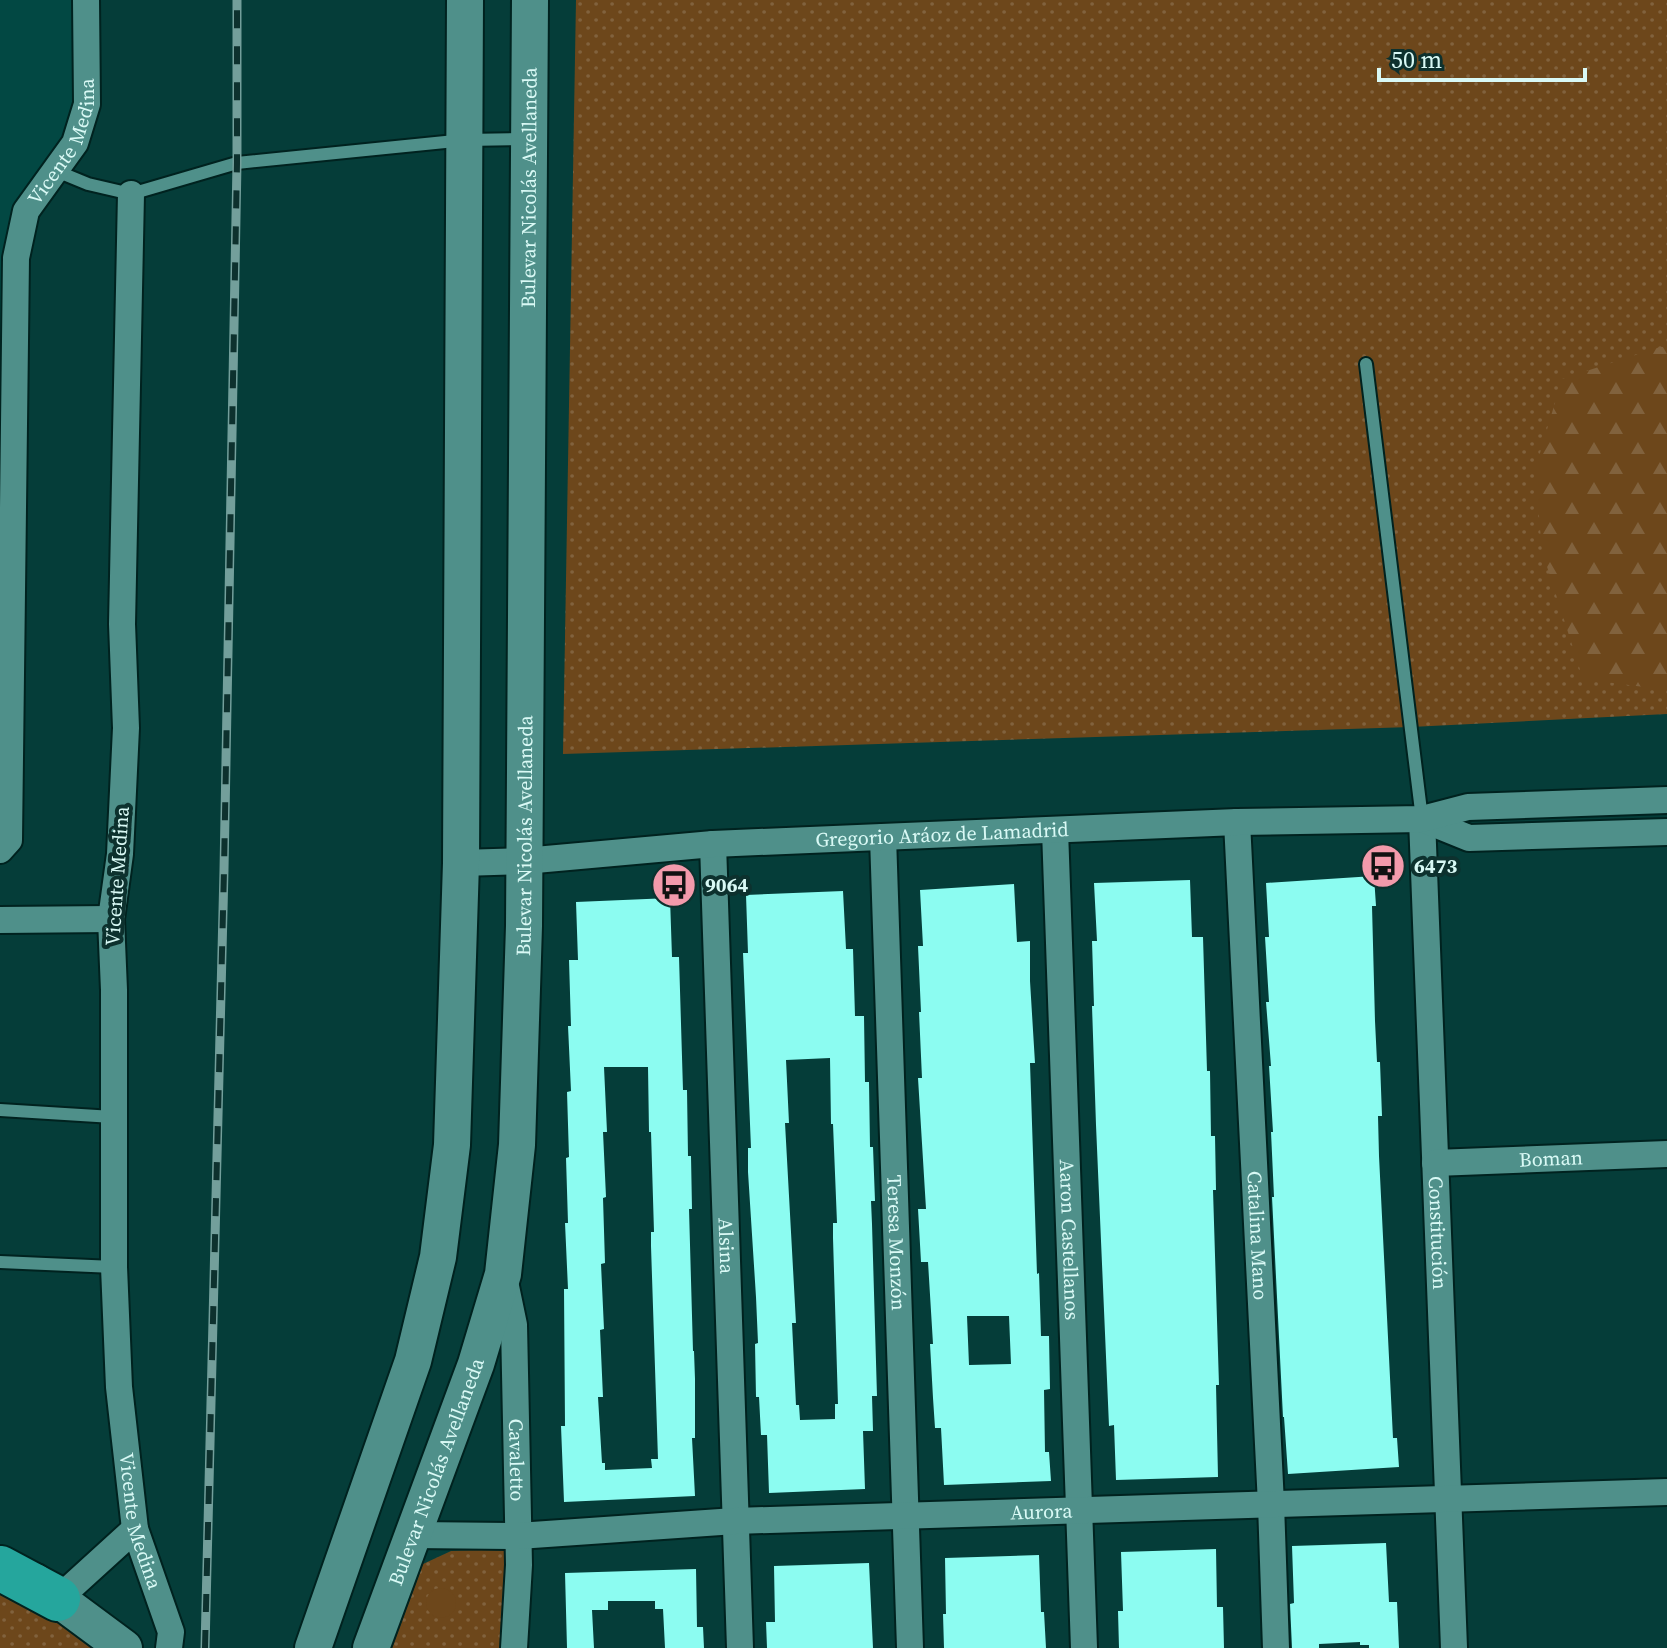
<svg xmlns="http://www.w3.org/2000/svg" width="1667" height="1648" font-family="'Source Serif 4',serif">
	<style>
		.built { fill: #024843 }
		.green { fill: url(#green-dots) }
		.forest { fill: url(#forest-firs) }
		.pitch { fill: #6d471b }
		.building { fill: #8cfcf1; fill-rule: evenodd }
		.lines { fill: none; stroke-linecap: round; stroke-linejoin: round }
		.service-casing { stroke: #00221f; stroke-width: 16 }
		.minor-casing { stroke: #00221f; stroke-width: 30 }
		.secondary-casing { stroke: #00221f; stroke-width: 40 }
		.motorway-casing { stroke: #00221f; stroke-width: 48 }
		.service { stroke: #4f908a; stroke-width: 12 }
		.minor { stroke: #4f908a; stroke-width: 26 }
		.secondary { stroke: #4f908a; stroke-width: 36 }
		.motorway { stroke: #25a69d; stroke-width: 44 }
		.rail-casing { stroke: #739f9b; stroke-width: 9 }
		.rail { stroke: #0d312e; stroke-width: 6; stroke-dasharray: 18; stroke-linecap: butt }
		.labels { text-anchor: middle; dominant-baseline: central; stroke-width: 8; stroke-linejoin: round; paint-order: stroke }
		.street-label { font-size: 20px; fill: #d9f9f5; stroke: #0d312e }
		.poi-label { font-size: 20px; font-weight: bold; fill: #d9f9f5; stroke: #0d312e; text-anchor: start }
	</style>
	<defs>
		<pattern id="green-dots" width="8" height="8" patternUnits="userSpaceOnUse" patternTransform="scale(2)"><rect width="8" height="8" fill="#6d471b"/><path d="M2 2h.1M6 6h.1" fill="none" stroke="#81623d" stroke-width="1.8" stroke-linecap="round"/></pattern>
		<pattern id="forest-firs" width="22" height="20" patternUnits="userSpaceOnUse" patternTransform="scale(2)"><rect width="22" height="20" fill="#6d471b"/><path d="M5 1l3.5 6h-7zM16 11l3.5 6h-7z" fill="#81623d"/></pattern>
	</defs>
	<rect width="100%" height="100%" fill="#053d39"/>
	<path class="built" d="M 0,0 L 86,0 L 87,104 L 26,211 L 0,850 Z"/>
	<g class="green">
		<path d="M 576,0 L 1667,0 L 1667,714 L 1411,727 L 563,754 Z"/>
		<path d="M 508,1549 L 502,1648 L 392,1648 L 423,1564 L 451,1551 Z"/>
		<path d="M 0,1557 L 124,1648 L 0,1648 Z"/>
	</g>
	<path class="forest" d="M 1660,347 L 1667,347 L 1667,690 L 1583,679 L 1542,551 L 1535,470 L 1562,379 Z"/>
	<circle class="pitch" cx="441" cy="1603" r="15"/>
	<g class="building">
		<path d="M 1374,876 L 1376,906 L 1372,906 L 1375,1021 L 1377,1062 L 1380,1062 L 1382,1116 L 1378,1116 L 1379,1156 L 1393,1438 L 1397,1438 L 1399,1467 L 1288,1474 L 1284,1417 L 1283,1417 L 1272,1197 L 1274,1197 L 1271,1132 L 1273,1132 L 1269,1066 L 1271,1066 L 1266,1002 L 1269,1002 L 1265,937 L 1269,937 L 1266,883 Z"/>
		<path d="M 1190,880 L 1192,937 L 1203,937 L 1207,1071 L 1210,1071 L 1211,1136 L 1215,1136 L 1216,1190 L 1213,1190 L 1219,1385 L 1216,1385 L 1218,1477 L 1116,1480 L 1114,1425 L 1109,1426 L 1096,1125 L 1092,1006 L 1094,1006 L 1092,941 L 1097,941 L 1094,883 Z"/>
		<path d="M 1014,884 L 1017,942 L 1030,941 L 1030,981 L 1035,1063 L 1030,1063 L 1037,1274 L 1039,1273 L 1041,1336 L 1049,1336 L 1050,1389 L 1044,1390 L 1045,1452 L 1049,1452 L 1051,1481 L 944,1485 L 941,1428 L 935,1428 L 933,1398 L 930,1344 L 933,1344 L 928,1262 L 921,1262 L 918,1209 L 926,1209 L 918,1078 L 922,1078 L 919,1012 L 921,1012 L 918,946 L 923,946 L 920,890 ZM 967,1316 L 1009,1316 L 1011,1364 L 969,1365 Z"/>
		<path d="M 843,891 L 846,949 L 853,949 L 855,1016 L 864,1016 L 865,1082 L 869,1082 L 870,1147 L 873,1147 L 875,1201 L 871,1201 L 872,1224 L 877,1396 L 872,1396 L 873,1431 L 863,1431 L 865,1489 L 769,1493 L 767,1435 L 761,1435 L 759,1397 L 756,1397 L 755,1344 L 758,1343 L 756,1297 L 748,1172 L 748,1148 L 751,1148 L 743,953 L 748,953 L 746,895 ZM 830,1058 L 831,1124 L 833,1124 L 837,1223 L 833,1223 L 833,1238 L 838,1404 L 835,1404 L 835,1419 L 800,1420 L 799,1405 L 796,1405 L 792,1323 L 796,1323 L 785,1123 L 789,1123 L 786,1060 Z"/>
		<path d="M 670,898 L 672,957 L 679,957 L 683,1090 L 687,1090 L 688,1156 L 691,1156 L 692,1209 L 689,1209 L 693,1351 L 694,1351 L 695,1379 L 695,1438 L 692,1438 L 695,1496 L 564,1502 L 561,1426 L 565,1426 L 564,1289 L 568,1289 L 565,1223 L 568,1223 L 566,1158 L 569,1157 L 567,1092 L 571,1091 L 568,1026 L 571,1026 L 569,960 L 578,960 L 576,902 ZM 604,1067 L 648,1067 L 649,1132 L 651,1132 L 654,1232 L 651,1232 L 651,1246 L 658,1459 L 651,1459 L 652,1468 L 605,1470 L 605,1463 L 602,1463 L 598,1397 L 603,1397 L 600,1330 L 604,1329 L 601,1264 L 605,1263 L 603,1198 L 606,1197 L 603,1132 L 607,1132 Z"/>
		<path d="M 1386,1543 L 1389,1602 L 1397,1602 L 1399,1648 L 1369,1648 L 1369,1645 L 1360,1645 L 1360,1642 L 1319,1644 L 1319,1648 L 1292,1648 L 1290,1604 L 1294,1603 L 1292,1546 Z"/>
		<path d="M 1216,1549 L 1217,1607 L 1223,1607 L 1224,1648 L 1119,1648 L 1118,1611 L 1123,1611 L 1121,1552 Z"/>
		<path d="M 1039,1555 L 1041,1612 L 1044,1612 L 1046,1648 L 944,1648 L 943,1614 L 946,1614 L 945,1558 Z"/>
		<path d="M 869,1563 L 873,1648 L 767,1648 L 766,1622 L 775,1622 L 774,1566 Z"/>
		<path d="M 696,1569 L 697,1627 L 703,1627 L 704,1648 L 665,1648 L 663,1609 L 655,1609 L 655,1601 L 608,1601 L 608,1610 L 592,1610 L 594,1648 L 567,1648 L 565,1573 Z"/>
	</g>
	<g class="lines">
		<g class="service-casing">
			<g id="service">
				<path d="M 54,170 L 88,184 L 131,194 L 237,163 L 465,140 L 526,139"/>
				<path d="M 1366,364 L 1422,819"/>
				<path d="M 0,1110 L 113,1117"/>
				<path d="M 0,1262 L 114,1267"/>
			</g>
		</g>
		<g class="minor-casing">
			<g id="minor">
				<path id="s1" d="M 131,194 L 122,624 L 126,728 L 120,854 L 111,919 L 114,990 L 114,1267 L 119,1387 L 135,1529 L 171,1632 L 169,1648"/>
				<path id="s2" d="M 1422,819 L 1454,1648"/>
				<path d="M 1422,819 L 1469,838 L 1667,832"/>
				<path id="s3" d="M 1237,822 L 1271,1504 L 1276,1648"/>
				<path id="s4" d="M 1055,830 L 1084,1648"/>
				<path id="s5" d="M 883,837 L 910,1648"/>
				<path id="s6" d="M 713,844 L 740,1648"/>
				<path id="s7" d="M 0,850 L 9,840 L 16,258 L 26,211 L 75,143 L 87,104 L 86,0"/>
				<path id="s8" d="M 461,863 L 524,861 L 713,844 L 1237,822 L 1422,819 L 1468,807 L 1667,800"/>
				<path d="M 0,920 L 111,919"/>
				<path id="s9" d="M 1435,1163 L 1667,1154"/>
				<path id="s10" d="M 504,1277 L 514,1325 L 519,1565 L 514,1648"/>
				<path id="s11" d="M 414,1535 L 518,1536 L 735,1521 L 1667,1492"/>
				<path d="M 58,1599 L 135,1529"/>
			</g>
		</g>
		<g class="secondary-casing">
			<g id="secondary">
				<path d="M 35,1582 L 124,1648"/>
				<path d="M 313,1648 L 413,1361 L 438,1257 L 452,1145 L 461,863 L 465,0"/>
				<path id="s12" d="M 371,1648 L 476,1364 L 503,1274 L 517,1145 L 524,926 L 530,0"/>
			</g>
		</g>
		<g class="motorway-casing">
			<path id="motorway" d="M 0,1568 L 58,1599"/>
		</g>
		<use href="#service" class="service"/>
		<use href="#minor" class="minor"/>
		<use href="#secondary" class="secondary"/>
		<use href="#motorway" class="motorway"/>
		<g class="rail-casing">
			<path id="rail" d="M 205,1648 L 224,870 L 237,163 L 237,0"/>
		</g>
		<use href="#rail" class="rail"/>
	</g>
	<defs>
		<g id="bus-disc" transform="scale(2.3)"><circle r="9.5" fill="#f39aab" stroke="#0d312e"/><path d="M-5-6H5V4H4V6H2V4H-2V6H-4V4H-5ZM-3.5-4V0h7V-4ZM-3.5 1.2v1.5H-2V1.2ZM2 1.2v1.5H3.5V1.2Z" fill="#111"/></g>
	</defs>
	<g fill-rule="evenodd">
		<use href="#bus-disc" x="1383" y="866"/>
		<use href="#bus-disc" x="674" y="885"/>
	</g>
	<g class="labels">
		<g class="street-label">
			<text stroke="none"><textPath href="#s7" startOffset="724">Vicente Medina</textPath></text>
			<text stroke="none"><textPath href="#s12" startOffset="1484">Bulevar Nicolás Avellaneda</textPath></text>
			<text stroke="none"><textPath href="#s8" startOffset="482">Gregorio Aráoz de Lamadrid</textPath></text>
			<text stroke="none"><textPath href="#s12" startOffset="836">Bulevar Nicolás Avellaneda</textPath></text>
			<text transform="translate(117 876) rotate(-86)">Vicente Medina</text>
			<text stroke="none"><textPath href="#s9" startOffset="116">Boman</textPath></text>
			<text stroke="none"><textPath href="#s2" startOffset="414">Constitución</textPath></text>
			<text stroke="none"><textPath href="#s3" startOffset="414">Catalina Mano</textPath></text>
			<text stroke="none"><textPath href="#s4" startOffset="410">Aaron Castellanos</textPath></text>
			<text stroke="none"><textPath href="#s5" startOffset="406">Teresa Monzón</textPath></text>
			<text stroke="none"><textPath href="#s6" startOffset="402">Alsina</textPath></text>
			<text stroke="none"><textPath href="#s10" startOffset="184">Cavaletto</textPath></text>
			<text stroke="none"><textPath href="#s12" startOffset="188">Bulevar Nicolás Avellaneda</textPath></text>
			<text stroke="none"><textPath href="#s11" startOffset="628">Aurora</textPath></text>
			<text stroke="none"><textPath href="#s1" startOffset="1330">Vicente Medina</textPath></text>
		</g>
		<g class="poi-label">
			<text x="1414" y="866">6473</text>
			<text x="705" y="885">9064</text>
		</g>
	</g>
	<path d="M1379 68v12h206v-12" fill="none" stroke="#d9f9f5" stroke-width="4"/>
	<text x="1391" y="68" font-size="24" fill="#d9f9f5" stroke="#0d312e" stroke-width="6" paint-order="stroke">50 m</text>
</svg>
